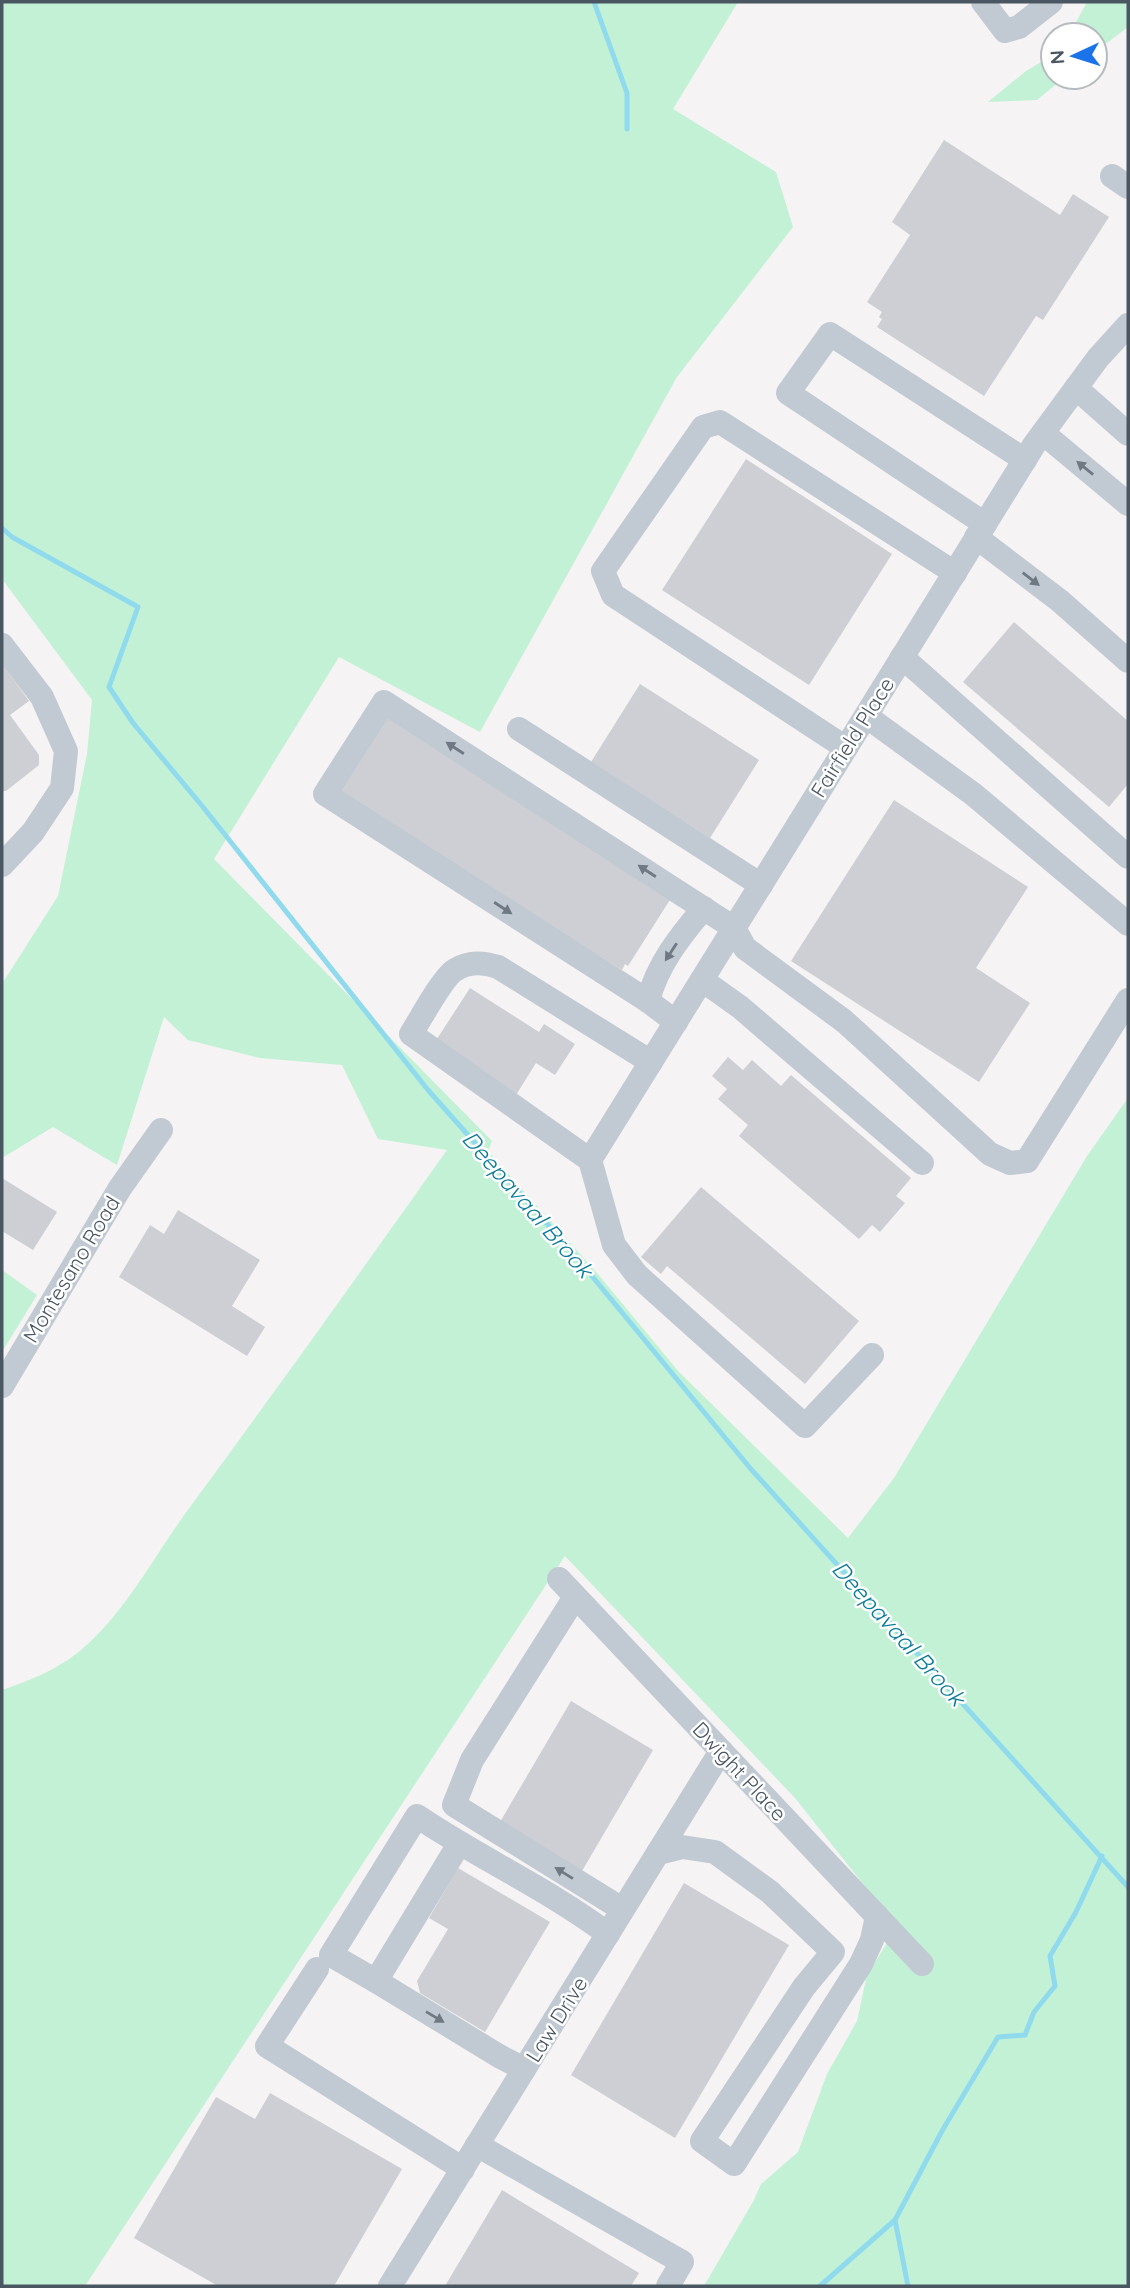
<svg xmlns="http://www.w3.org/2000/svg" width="1130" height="2288" font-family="Quicksand,sans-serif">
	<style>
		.green { fill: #c3f1d5 }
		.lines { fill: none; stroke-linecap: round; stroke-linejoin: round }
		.stream { stroke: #90daee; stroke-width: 5 }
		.building { fill: #cdcfd5 }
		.minor { stroke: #c1cad2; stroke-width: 24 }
		.oneway { fill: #6e7983 }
		.labels { text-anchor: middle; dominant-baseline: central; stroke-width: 5; stroke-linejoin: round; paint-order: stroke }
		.street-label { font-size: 21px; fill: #4a5661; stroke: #fff }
		.water-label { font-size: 23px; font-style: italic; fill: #0c7c9b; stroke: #fff }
	</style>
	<rect width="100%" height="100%" fill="#f5f3f3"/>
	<g class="green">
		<path d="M 2,2 L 738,2 L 673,109 L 776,172 L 793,227 L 677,377 L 480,732 L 339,657 L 214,859 L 492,1141 L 488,1151 L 597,1273 L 679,1372 L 848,1538 L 894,1478 L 1087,1156 L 1128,1098 L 1128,2286 L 704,2286 L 754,2200 L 761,2184 L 798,2152 L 827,2074 L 857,2021 L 867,1975 L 897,1927 L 795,1798 L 565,1556 L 85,2286 L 2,2286 L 2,1690 C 37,1678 66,1666 93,1639 C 132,1601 158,1550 190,1507 C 277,1389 362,1270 447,1150 L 378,1139 L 342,1065 L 260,1058 L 188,1040 L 164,1017 L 117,1165 L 53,1127 L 2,1158 L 2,984 L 58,896 L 87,754 L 92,700 L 2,579 Z"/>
		<path d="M 1087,2 L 1128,2 L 1128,27 L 1095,52 L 1095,35 L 1069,35 Z"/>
		<path d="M 1053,55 L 1053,77 L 1065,77 L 1037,100 L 988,102 L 1026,71 Z"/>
		<path d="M 2,1270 L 37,1295 L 2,1352 Z"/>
	</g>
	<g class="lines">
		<g class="stream">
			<path d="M 594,2 L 627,93 L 627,129"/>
			<path d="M 2,528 L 12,537 L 138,607 L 109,687 L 133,723 L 203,807 L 428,1090 L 573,1253 L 750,1468 L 1128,1887"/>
			<path d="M 820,2286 L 895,2220"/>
			<path d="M 908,2286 L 895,2220 L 942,2131 L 998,2037 L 1025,2035 L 1034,2012 L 1055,1986 L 1050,1956 L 1076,1912 L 1102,1856"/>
		</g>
	</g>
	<g class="building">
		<path d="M 944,140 L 1060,215 L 1073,194 L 1109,217 L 1043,320 L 1036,316 L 984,396 L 877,327 L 882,319 L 879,317 L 882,312 L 867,302 L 910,235 L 892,222 Z"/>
		<path d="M 746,459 L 892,554 L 809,685 L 662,590 Z"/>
		<path d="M 1014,622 L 1128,721 L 1128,784 L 1109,807 L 963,682 Z"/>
		<path d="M 2,664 L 29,701 L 10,715 L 39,755 L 39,765 L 6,791 L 2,791 Z"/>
		<path d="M 640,684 L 759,760 L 710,838 L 591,762 Z"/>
		<path d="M 389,711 L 673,895 L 628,966 L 625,964 L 622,970 L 337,792 Z"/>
		<path d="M 894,800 L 1028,887 L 976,968 L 1030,1003 L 979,1082 L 791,961 Z"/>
		<path d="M 470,988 L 539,1032 L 544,1024 L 575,1044 L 555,1075 L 536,1063 L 516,1095 L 435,1042 Z"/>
		<path d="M 728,1057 L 743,1070 L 752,1060 L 781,1086 L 791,1075 L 911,1178 L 896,1196 L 905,1203 L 880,1232 L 872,1225 L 859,1239 L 739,1136 L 748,1125 L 718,1099 L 727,1089 L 712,1076 Z"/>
		<path d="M 2,1178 L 57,1212 L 33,1250 L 2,1231 Z"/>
		<path d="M 701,1187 L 859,1321 L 805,1384 L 667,1266 L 661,1274 L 641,1257 Z"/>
		<path d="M 178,1210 L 260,1260 L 232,1306 L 265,1327 L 247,1356 L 119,1277 L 150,1225 L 164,1234 Z"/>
		<path d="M 571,1701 L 653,1750 L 582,1871 L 500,1822 Z"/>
		<path d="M 458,1868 L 550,1922 L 485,2032 L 420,1993 L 417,1981 L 448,1929 L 429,1918 Z"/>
		<path d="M 684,1883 L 789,1945 L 675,2138 L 571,2075 Z"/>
		<path d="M 270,2093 L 402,2169 L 334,2286 L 218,2286 L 134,2238 L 216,2097 L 255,2119 Z"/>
		<path d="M 502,2190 L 639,2273 L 631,2286 L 445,2286 Z"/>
	</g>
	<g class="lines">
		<g class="minor">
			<path d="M 983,2 L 1005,31 L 1019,27 L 1051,2"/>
			<path d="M 1112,176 L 1128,187"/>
			<path d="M 1076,388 L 1128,434"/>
			<path d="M 1043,433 L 1128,504"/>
			<path d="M 985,524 L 788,393 L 830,334 L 1025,460"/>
			<path d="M 976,537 L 1060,601 L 1128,661"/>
			<path d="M 2,645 L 42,697 L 66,751 L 62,788 L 33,832 L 2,865"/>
			<path d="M 902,657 L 1128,857"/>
			<path d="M 866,716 L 973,794 L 1128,924"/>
			<path d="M 519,729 L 761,885"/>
			<path d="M 846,748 L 613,595 L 603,571 L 703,427 L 720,422 L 955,573"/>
			<path d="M 702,980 L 740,1007 L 922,1163"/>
			<path d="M 648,1001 C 657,965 680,936 704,908"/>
			<path d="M 676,1022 L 648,1001 L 325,794 L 384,702 L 734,928 L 745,948 L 844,1021 L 990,1154 L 1010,1163 L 1027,1161 L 1128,1000"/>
			<path d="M 651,1062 L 498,967 C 483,962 469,961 455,970 C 443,977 420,1020 411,1034 L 590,1160 L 614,1245 L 637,1275 L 805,1426 L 872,1355"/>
			<path d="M 590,1160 L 1034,445 L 1098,358 L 1128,325"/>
			<path d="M 2,1386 L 120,1188 L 161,1130"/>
			<path d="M 559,1579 L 922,1964"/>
			<path d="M 575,1597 L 472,1760 L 454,1805 L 622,1909"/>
			<path d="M 459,1844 L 376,1981 L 331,1955 L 417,1816 C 479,1858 548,1889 608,1934"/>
			<path d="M 658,1853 L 682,1847 L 715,1852 L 770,1892 L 833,1952 L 804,1987 L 702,2141 L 734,2164 L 861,1964 L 872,1940 L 877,1916"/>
			<path d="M 317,1969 L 267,2046 L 463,2169"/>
			<path d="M 376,1981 L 499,2056 L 524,2069"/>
			<path d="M 477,2145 L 682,2262 L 668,2286"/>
			<path d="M 390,2286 L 721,1751"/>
		</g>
	</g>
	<defs><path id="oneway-solid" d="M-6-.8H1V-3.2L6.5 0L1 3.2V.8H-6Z" transform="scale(1.75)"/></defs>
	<g class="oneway">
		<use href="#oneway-solid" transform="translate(1085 468) rotate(-141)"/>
		<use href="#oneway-solid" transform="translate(1031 579) rotate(38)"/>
		<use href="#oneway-solid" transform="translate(455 748) rotate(-147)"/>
		<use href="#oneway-solid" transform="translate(647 871) rotate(-147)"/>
		<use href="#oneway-solid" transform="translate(503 908) rotate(33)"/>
		<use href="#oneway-solid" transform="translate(671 952) rotate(123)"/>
		<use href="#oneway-solid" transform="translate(564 1873) rotate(-148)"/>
		<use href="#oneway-solid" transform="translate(435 2017) rotate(31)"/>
	</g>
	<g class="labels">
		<g class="street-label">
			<text transform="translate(852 737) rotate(-58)">Fairfield Place</text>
			<text transform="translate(71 1269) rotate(-59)">Montesano Road</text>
			<text transform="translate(740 1771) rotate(47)">Dwight Place</text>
			<text transform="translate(556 2019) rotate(-58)">Law Drive</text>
		</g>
		<g class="water-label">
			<text transform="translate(528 1204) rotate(49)">Deepavaal Brook</text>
			<text transform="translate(899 1633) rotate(48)">Deepavaal Brook</text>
		</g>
	</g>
	<rect width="1130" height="2288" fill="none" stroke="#4a5661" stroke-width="7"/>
	<g transform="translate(1074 56) rotate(266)"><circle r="33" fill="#ffffff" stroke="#b7bbc0" stroke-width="2"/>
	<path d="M0-5L12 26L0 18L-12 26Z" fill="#1a73e8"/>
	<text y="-10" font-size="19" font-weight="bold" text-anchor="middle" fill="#4a5661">N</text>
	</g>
</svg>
